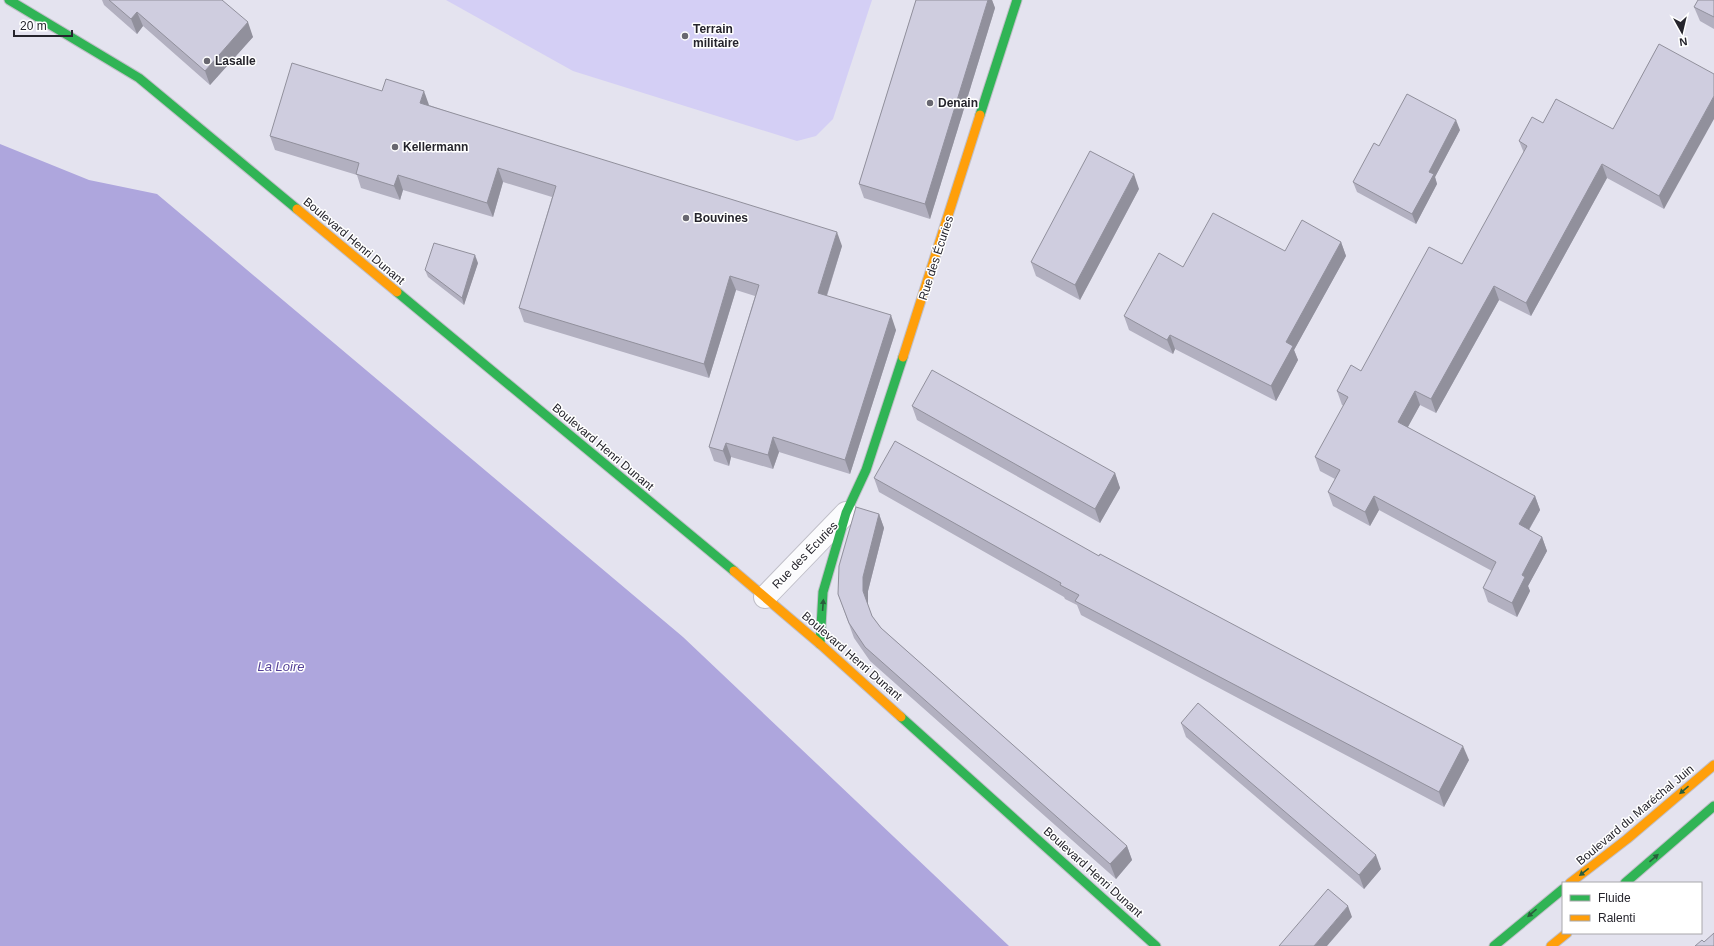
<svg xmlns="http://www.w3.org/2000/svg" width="1714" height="946" font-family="Arial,sans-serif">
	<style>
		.green { fill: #d4cff5 }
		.water { fill: #aea6dd }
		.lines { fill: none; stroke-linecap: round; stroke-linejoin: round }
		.street-casing { stroke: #c0bfc8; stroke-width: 24 }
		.fast-casing { stroke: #c0bfc8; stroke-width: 11 }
		.slow-casing { stroke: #c0bfc8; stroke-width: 11 }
		.street { stroke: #fbfbfd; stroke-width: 22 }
		.fast { stroke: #30b455; stroke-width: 9 }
		.slow { stroke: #ff9f0a; stroke-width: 9 }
		.wall { fill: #b2b0c0 }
		.shaded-wall { fill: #91909c }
		.building { fill: #cfcddf; stroke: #91909c }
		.oneway { fill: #295e3c }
		.poi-dot { fill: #686770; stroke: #fff; stroke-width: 1.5 }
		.labels { text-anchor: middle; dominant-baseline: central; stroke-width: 3; stroke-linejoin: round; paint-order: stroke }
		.poi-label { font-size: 12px; font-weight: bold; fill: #25242c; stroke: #fff; text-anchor: start }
		.street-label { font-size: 12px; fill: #25242c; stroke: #fff }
		.water-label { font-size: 13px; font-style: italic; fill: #533f96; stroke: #fff }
	</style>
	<rect width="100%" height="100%" fill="#e4e3ef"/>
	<path class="green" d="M 446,0 L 872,0 L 833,119 L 816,136 L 797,141 L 573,71 Z"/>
	<path class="water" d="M 0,144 L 89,180 L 157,194 L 683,637 L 1009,946 L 0,946 Z"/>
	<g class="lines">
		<g class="street-casing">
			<path id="street" d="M 765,597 L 846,513"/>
		</g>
		<g class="fast-casing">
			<g id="fast">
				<path d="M 9,0 L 139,78 L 297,209"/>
				<path d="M 980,115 L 1017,0"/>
				<path d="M 397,292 L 734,571"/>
				<path d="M 820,644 L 823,592 L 846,513 L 866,470 L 903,357"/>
				<path d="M 901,717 L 1156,946"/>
				<path d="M 1625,883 L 1714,806"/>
				<path d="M 1494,946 L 1563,889"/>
			</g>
		</g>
		<g class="slow-casing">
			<g id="slow">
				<path d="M 297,209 L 397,292"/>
				<path d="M 903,357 L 980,115"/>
				<path d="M 734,571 L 820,644 L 901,717"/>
				<path d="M 1570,883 L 1627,839 L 1714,765"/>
				<path d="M 1551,946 L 1567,933"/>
			</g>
		</g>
		<use href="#street" class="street"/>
		<use href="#fast" class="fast"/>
		<use href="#slow" class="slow"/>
	</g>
	<g class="wall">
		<path d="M 102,0 L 222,0 L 253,37 L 210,85 L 143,26 L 137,34 L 104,5 Z"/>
		<path d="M 916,0 L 992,0 L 995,8 L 930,219 L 864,198 L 859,184 Z"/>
		<path d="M 1714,0 L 1714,29 L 1700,21 L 1694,7 Z"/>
		<path d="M 1659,44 L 1664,209 L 1607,178 L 1531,316 L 1499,300 L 1436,413 L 1420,405 L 1407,428 L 1535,496 L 1540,510 L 1529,530 L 1542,537 L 1547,551 L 1528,586 L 1530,591 L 1517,617 L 1488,602 L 1483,588 L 1492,571 L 1379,510 L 1370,526 L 1333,506 L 1328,492 L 1335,479 L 1320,471 L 1315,457 L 1344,406 L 1342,405 L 1337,391 L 1361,371 L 1462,264 L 1524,153 L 1519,141 L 1543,123 L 1613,129 Z"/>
		<path d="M 429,105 L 842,246 L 827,296 L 896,330 L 850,474 L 779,452 L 773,469 L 731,457 L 729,466 L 714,461 L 709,447 L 755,296 L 736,290 L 709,378 L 524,322 L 519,308 L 552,197 L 503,182 L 493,217 L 403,190 L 400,200 L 361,188 L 357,175 L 275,150 L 270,136 Z"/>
		<path d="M 1460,130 L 1435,177 L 1437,184 L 1416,224 L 1357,192 L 1353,182 L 1379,146 Z"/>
		<path d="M 1139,189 L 1080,300 L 1036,276 L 1031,262 Z"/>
		<path d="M 1341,242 L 1346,256 L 1294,350 L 1298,360 L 1276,401 L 1175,349 L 1173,354 L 1129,330 L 1124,316 L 1183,267 L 1285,251 Z"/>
		<path d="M 478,263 L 464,305 L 428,277 L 425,270 Z"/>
		<path d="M 912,406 L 1115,473 L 1120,488 L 1100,523 L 917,420 Z"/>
		<path d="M 874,478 L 1099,556 L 1469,760 L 1444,807 L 1081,615 L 1077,605 L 1065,599 L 1064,597 L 879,492 Z"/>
		<path d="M 879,514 L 884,528 L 868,591 L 868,606 L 872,616 L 881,628 L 1127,846 L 1132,860 L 1116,879 L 870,661 L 854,638 L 838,594 Z"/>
		<path d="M 1181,723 L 1381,869 L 1364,889 L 1186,737 Z"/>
	</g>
	<g class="shaded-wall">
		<path d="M 988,0 L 992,0 L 995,8 L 930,219 L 925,204 Z"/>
		<path d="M 137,12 L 143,26 L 137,34 L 131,19 Z"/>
		<path d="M 248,22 L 253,37 L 210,85 L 205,71 Z"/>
		<path d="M 424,91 L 429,105 L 425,117 L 420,103 Z"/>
		<path d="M 1714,96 L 1714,119 L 1664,209 L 1659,196 Z"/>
		<path d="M 1456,120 L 1460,130 L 1435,177 L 1437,184 L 1416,224 L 1412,214 L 1429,172 Z"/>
		<path d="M 1602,164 L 1607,178 L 1531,316 L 1526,303 Z"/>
		<path d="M 498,168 L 503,182 L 493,217 L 487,203 Z"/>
		<path d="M 1134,174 L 1139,189 L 1080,300 L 1075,285 Z"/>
		<path d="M 398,175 L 403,190 L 400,200 L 394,186 Z"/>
		<path d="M 837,232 L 842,246 L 823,307 L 818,293 Z"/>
		<path d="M 1341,242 L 1346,256 L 1294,350 L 1298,360 L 1276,401 L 1271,386 L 1286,342 Z"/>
		<path d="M 475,255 L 478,263 L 464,305 L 462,298 Z"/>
		<path d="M 730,276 L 736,290 L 709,378 L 704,364 Z"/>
		<path d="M 1494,286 L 1499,300 L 1436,413 L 1431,399 Z"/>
		<path d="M 891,315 L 896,330 L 850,474 L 845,460 Z"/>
		<path d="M 1170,335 L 1175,349 L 1173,354 L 1167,340 Z"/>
		<path d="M 1415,391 L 1420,405 L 1403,436 L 1398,422 Z"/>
		<path d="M 773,437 L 779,452 L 773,469 L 768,455 Z"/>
		<path d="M 726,443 L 731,457 L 729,466 L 723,451 Z"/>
		<path d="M 1115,473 L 1120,488 L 1100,523 L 1095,509 Z"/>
		<path d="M 1374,496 L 1379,510 L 1370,526 L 1365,512 Z"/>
		<path d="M 1535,496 L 1540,510 L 1524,538 L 1519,524 Z"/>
		<path d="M 879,514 L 884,528 L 868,591 L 868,606 L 863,591 L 863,577 Z"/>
		<path d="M 1542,537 L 1547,551 L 1528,586 L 1530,591 L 1517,617 L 1512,603 L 1522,575 Z"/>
		<path d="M 1463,746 L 1469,760 L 1444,807 L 1439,792 Z"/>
		<path d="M 1127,846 L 1132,860 L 1116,879 L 1110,864 Z"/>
		<path d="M 1376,855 L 1381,869 L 1364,889 L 1359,875 Z"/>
		<path d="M 1348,906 L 1352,917 L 1327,946 L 1314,946 Z"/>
	</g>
	<g class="building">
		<path d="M 109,0 L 222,0 L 248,22 L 205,71 L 137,12 L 131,19 Z"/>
		<path d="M 916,0 L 988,0 L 925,204 L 859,184 Z"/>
		<path d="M 1698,0 L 1714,0 L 1714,17 L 1694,7 Z"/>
		<path d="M 1659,44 L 1714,74 L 1714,96 L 1659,196 L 1602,164 L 1526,303 L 1494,286 L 1431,399 L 1415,391 L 1398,422 L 1535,496 L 1519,524 L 1542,537 L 1522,575 L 1525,577 L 1512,603 L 1483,588 L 1496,562 L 1374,496 L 1365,512 L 1328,492 L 1340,470 L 1315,457 L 1348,397 L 1337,391 L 1351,365 L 1361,371 L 1429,247 L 1462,264 L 1527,146 L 1519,141 L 1532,117 L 1543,123 L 1556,99 L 1613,129 Z"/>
		<path d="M 292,63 L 382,91 L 386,79 L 424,91 L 420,103 L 837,232 L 818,293 L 891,315 L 845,460 L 773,437 L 768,455 L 726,443 L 723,451 L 709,447 L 759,285 L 730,276 L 704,364 L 519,308 L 556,186 L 498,168 L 487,203 L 398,175 L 394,186 L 356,174 L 359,163 L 270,136 Z"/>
		<path d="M 1407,94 L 1456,120 L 1429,172 L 1434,174 L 1412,214 L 1353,182 L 1374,143 L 1379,146 Z"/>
		<path d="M 1090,151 L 1134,174 L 1075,285 L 1031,262 Z"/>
		<path d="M 1213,213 L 1285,251 L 1302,220 L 1341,242 L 1286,342 L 1293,346 L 1271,386 L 1170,335 L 1167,340 L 1124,316 L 1159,253 L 1183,267 Z"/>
		<path d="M 434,243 L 475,255 L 462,298 L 425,270 Z"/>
		<path d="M 932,370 L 1115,473 L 1095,509 L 912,406 Z"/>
		<path d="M 895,441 L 1099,556 L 1100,554 L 1463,746 L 1439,792 L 1075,601 L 1079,595 L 1060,585 L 1061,583 L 874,478 Z"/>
		<path d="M 856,507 L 879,514 L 863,577 L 863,591 L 872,616 L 881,628 L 1127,846 L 1110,864 L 865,647 L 849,623 L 838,594 L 839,566 Z"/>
		<path d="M 1198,703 L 1376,855 L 1359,875 L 1181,723 Z"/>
		<path d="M 1328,889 L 1348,906 L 1314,946 L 1279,946 Z"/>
		<path d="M 1714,933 L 1714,946 L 1695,946 L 1702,940 L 1704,942 Z"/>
	</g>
	<defs><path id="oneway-solid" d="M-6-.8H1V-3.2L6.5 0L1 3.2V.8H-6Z"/></defs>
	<g class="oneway">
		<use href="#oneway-solid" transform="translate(823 605) rotate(-86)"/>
		<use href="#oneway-solid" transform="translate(1684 790) rotate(139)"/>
		<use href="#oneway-solid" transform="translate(1654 858) rotate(-41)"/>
		<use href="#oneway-solid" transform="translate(1584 872) rotate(142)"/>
		<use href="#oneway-solid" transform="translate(1532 913) rotate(139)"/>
	</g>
	<g class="poi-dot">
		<circle cx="685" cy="36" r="4"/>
		<circle cx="207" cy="61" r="4"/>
		<circle cx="930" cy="103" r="4"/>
		<circle cx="395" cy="147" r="4"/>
		<circle cx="686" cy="218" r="4"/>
	</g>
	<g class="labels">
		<g class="poi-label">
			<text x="693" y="29">Terrain<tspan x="693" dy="14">militaire</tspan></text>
			<text x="215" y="61">Lasalle</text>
			<text x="938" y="103">Denain</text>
			<text x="403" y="147">Kellermann</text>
			<text x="694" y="218">Bouvines</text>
		</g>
		<g class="street-label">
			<text transform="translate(354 241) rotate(40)">Boulevard Henri Dunant</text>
			<text transform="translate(936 258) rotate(-72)">Rue des Écuries</text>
			<text transform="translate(603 447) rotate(40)">Boulevard Henri Dunant</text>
			<text transform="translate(805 555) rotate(-46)">Rue des Écuries</text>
			<text transform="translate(852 656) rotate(41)">Boulevard Henri Dunant</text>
			<text transform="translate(1635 815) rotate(-40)">Boulevard du Maréchal Juin</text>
			<text transform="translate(1093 872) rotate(42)">Boulevard Henri Dunant</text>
		</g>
		<g class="water-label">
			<text x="281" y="666">La Loire</text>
		</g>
	</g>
	<rect x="1562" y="882" width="140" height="52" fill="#ffffff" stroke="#a8a7ab"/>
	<rect x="1570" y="895" width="20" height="6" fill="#30b455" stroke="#a8a7ab"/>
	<text x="1598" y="902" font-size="12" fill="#25242c">Fluide</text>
	<rect x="1570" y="915" width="20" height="6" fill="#ff9f0a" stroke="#a8a7ab"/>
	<text x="1598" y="922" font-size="12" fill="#25242c">Ralenti</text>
	<g transform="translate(1682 32) rotate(172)" stroke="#ffffff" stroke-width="3" paint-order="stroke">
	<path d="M0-3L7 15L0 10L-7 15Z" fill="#25242c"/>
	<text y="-6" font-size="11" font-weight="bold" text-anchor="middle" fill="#25242c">N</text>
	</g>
	<path d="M14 30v6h58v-6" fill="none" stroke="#25242c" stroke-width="2"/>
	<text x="20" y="30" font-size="12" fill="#25242c" stroke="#ffffff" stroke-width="3" paint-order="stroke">20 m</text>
</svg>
